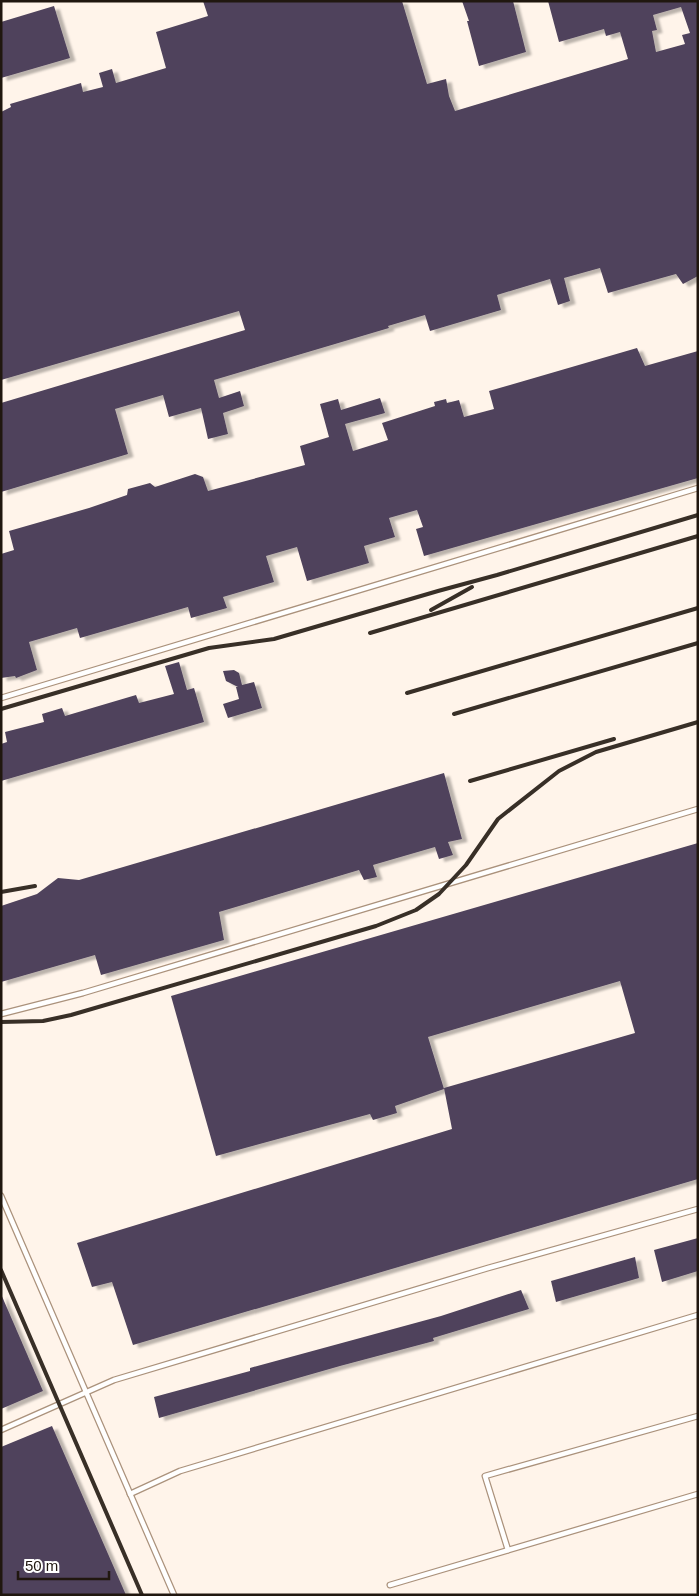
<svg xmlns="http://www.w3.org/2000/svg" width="699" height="1596" font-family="Helvetica,sans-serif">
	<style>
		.building { fill: #4f435b; fill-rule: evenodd; filter: url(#shadow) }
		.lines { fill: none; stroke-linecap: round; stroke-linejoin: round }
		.lane-casing { stroke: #ab927c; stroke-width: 7 }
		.lane { stroke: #fff; stroke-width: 4.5 }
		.rail { stroke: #382f27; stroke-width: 4 }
	</style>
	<defs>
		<filter id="shadow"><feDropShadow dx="5.5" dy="3" stdDeviation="1" flood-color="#0004"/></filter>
	</defs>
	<rect width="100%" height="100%" fill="#fff4ea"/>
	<g class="building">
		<path d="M 203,1 L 402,1 L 427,84 L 446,79 L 449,96 L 455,111 L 628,59 L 620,32 L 606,36 L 604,29 L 559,42 L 548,1 L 698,1 L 698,276 L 683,284 L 676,274 L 608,293 L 600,268 L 564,278 L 570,301 L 558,305 L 550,279 L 497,295 L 501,310 L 430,331 L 425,315 L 388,326 L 389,328 L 214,380 L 219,398 L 240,391 L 244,406 L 223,413 L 228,434 L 208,439 L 201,408 L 169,417 L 163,395 L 115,409 L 128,454 L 1,492 L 1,403 L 245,330 L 239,311 L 1,380 L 1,112 L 11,107 L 10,104 L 81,83 L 83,92 L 103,87 L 99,73 L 112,69 L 116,83 L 166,68 L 156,32 L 208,16 ZM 681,7 L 690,33 L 682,35 L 685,44 L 656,52 L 652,31 L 657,30 L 653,15 Z"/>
		<path d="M 462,1 L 513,1 L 526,52 L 479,66 L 467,21 L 469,21 Z"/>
		<path d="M 54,6 L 70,58 L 1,78 L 1,22 Z"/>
		<path d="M 637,348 L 645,366 L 698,351 L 698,478 L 424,556 L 416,529 L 423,527 L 417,510 L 389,518 L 395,537 L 364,546 L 369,563 L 307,581 L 297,547 L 266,556 L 274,582 L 223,597 L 227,608 L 191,618 L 188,607 L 80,638 L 77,628 L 29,642 L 37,670 L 16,678 L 15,676 L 1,678 L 1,554 L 14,550 L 9,531 L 89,508 L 127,495 L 128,489 L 150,483 L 155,487 L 195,474 L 203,477 L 208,491 L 305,465 L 300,446 L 329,437 L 320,404 L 338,399 L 341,410 L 380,398 L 385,413 L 345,424 L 353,451 L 388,440 L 382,423 L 435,406 L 434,402 L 446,399 L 447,403 L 459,400 L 464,417 L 494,409 L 489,391 Z"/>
		<path d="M 179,662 L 187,690 L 194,688 L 204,722 L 1,781 L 1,744 L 7,742 L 5,732 L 44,722 L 42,714 L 62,708 L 65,716 L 136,695 L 139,703 L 174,694 L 165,666 Z"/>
		<path d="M 234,670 L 239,673 L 242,685 L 254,682 L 262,708 L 228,718 L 223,704 L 239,699 L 236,687 L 238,687 L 226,681 L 223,671 Z"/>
		<path d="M 444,773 L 462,839 L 448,842 L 453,855 L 439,859 L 435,847 L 373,865 L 377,877 L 364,880 L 359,870 L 219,912 L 224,940 L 101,975 L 95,955 L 1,982 L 1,906 L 37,894 L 58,878 L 79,880 Z"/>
		<path d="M 698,843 L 698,1179 L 133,1345 L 112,1282 L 92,1287 L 77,1243 L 452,1129 L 444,1088 L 635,1033 L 620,981 L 428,1037 L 444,1089 L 395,1106 L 397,1113 L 373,1120 L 370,1114 L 216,1156 L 171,996 Z"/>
		<path d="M 698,1238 L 698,1271 L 662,1282 L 654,1250 Z"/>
		<path d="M 635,1257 L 639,1278 L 556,1302 L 551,1281 Z"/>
		<path d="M 521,1290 L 529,1309 L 433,1338 L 434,1341 L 340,1366 L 159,1418 L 154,1397 L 250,1371 L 250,1368 L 441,1316 Z"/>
		<path d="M 1,1294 L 43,1391 L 1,1409 Z"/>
		<path d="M 52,1426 L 126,1595 L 1,1595 L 1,1447 Z"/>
	</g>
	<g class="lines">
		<g class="lane-casing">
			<g id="lane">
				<path d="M 1,698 L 698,488"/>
				<path d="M 1,1014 L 83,993 L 698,809"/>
				<path d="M 1,1196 L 174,1595"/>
				<path d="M 1,1430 L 114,1380 L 488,1268 L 698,1209"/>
				<path d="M 130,1494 L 180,1471 L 698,1315"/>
				<path d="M 508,1550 L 485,1476 L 698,1416"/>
				<path d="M 390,1585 L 698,1494"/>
			</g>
		</g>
		<use href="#lane" class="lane"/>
		<g class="rail">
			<path d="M 431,610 L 472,587"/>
			<path d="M 370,633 L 698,536"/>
			<path d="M 407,693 L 698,608"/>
			<path d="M 1,709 L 209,648 L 274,639 L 438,591 L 497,575 L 698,515"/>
			<path d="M 454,714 L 698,643"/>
			<path d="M 470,781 L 614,739"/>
			<path d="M 1,892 L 35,886"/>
			<path d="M 1,1022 L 43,1021 L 71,1015 L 376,926 L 416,910 L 439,894 L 466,865 L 498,819 L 559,771 L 596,752 L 698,722"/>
			<path d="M 1,1270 L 142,1595"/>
		</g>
	</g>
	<rect width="699" height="1596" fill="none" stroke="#20170f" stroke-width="5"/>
	<path d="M18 1571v8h91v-8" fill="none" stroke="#20170f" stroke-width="2.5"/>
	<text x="25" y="1571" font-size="15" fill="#20170f" stroke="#ffffff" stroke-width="4" paint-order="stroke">50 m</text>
</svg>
